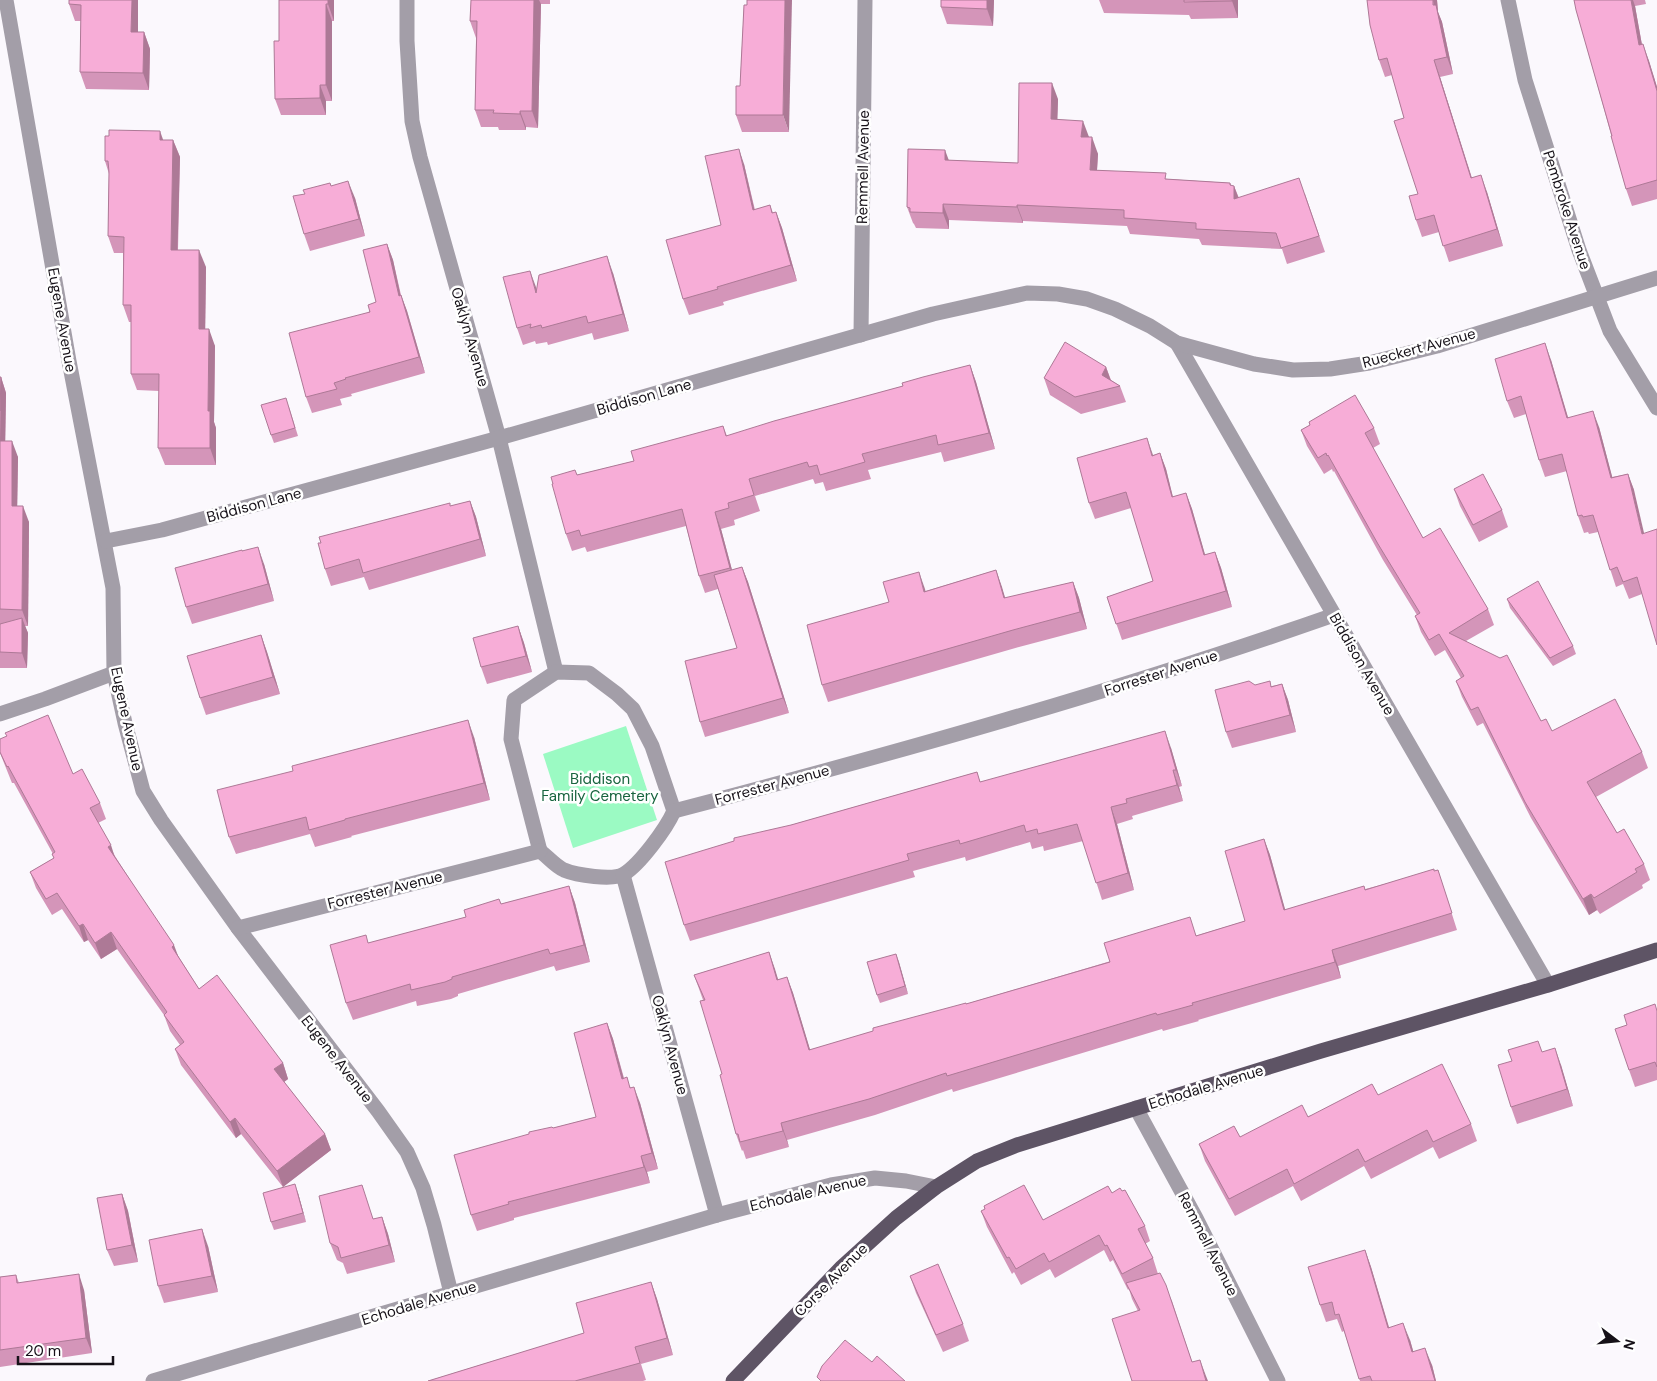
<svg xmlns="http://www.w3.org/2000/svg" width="1657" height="1381" font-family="'DM Sans',sans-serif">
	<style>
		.green { fill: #9bfac3 }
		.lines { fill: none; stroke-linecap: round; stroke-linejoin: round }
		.minor { stroke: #a39ea8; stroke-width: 15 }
		.major { stroke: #5e5465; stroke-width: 15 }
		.wall { fill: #d495b9 }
		.shaded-wall { fill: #ad7996 }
		.building { fill: #f7add7; stroke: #ad7996 }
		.labels { text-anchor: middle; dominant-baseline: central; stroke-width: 5; stroke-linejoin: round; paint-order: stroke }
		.street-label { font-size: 15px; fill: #161118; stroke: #fff }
		.park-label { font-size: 15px; fill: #18643f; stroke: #fff }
	</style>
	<rect width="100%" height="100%" fill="#fbf8fd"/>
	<path class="green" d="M 626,726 L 657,820 L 573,848 L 543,754 Z"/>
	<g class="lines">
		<g class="minor">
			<path d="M 6,0 L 69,361 L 113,588 L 114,673 L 125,723 L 143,791 L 161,820 L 238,928 L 378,1111 L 407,1152 L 423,1188 L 434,1225 L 451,1293"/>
			<path d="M 407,0 L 407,41 L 412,121 L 420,157 L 499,438 L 556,672"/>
			<path d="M 1508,0 L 1525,80 L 1579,250 L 1610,331 L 1657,408"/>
			<path d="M 861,335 L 865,0"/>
			<path d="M 1177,343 L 1548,985"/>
			<path d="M 106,541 L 162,530 L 499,438 L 933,314 L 1027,293 L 1058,294 L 1087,299 L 1115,309 L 1150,326 L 1177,343 L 1254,364 L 1293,370 L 1330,369 L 1369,363 L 1437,346 L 1657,278"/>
			<path d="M 0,714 L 45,699 L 114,673"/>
			<path d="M 674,811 C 896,753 1117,691 1334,615"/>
			<path d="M 540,851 L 511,739 L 514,700 L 556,672 L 589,673 L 617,694 L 633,709 L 652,746 L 674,811"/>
			<path d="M 540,851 C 547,856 555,866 564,870 C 576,875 613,881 624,874 C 640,864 666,829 674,811"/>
			<path d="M 623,875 L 717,1215"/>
			<path d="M 238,928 L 540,851"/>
			<path d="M 1136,1108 L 1196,1218 L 1278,1381"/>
			<path d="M 153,1381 L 717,1215 L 831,1185 L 875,1178 L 906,1181 L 936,1187"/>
		</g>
		<path class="major" d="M 733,1381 L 842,1267 L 896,1218 L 936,1187 L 977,1161 L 1017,1145 L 1321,1051 L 1548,985 L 1657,950"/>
	</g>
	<g class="wall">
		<path d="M 69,0 L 138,0 L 138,32 L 144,32 L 150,49 L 149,90 L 86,89 L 80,72 L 81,21 L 75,21 L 69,4 Z"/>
		<path d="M 279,0 L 334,0 L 334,21 L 332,21 L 332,101 L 326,101 L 326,115 L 281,115 L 275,99 L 279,41 Z"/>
		<path d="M 471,0 L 550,0 L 550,4 L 541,4 L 538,128 L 526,127 L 526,130 L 499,130 L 498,127 L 481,127 L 475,110 L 476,38 L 470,21 Z"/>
		<path d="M 941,0 L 994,0 L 993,26 L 947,24 L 941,7 Z"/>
		<path d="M 1099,0 L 1238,0 L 1238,18 L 1191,19 L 1189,15 L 1104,13 Z"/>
		<path d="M 1367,0 L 1437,0 L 1438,12 L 1442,22 L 1453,74 L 1440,77 L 1472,178 L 1487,192 L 1503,246 L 1449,262 L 1439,232 L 1422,237 L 1416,220 L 1418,194 L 1404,118 L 1392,75 L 1385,77 L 1379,60 Z"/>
		<path d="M 1574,0 L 1645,0 L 1646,4 L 1635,6 L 1642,45 L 1649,61 L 1657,87 L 1657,199 L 1632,206 L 1626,189 Z"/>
		<path d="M 744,5 L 789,132 L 742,132 L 736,115 L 740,86 Z"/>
		<path d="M 1058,99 L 1057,119 L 1089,137 L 1098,154 L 1097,170 L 1168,179 L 1230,183 L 1231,186 L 1234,186 L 1239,198 L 1305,194 L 1325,252 L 1287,264 L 1282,249 L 1202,245 L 1199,239 L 1130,234 L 1127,226 L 1023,221 L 1023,223 L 949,220 L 949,229 L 916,228 L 914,224 L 913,223 L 907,207 L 948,160 L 1018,163 Z"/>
		<path d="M 163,140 L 173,140 L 180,157 L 178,250 L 206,267 L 205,329 L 215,346 L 214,422 L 216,428 L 216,465 L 165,465 L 158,448 L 159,391 L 137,390 L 131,374 L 131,322 L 129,322 L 123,305 L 123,253 L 114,253 L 108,236 L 109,174 L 105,161 Z"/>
		<path d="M 744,164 L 755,210 L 770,205 L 773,213 L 776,212 L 782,228 L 797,281 L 723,302 L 724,305 L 689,315 L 683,299 L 721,225 Z"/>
		<path d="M 331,186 L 355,198 L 365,236 L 310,251 L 304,234 L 305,194 Z"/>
		<path d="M 387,244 L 393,260 L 401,295 L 407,311 L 425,373 L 351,394 L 352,396 L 340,399 L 342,405 L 312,413 L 306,397 L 376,302 Z"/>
		<path d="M 613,273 L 629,331 L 594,340 L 592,333 L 548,345 L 547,342 L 536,344 L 535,341 L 523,345 L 517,328 L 537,290 Z"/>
		<path d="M 1551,360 L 1568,417 L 1599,427 L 1612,477 L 1628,474 L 1634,490 L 1642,594 L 1629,599 L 1623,584 L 1616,587 L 1598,532 L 1589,534 L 1588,532 L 1584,533 L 1578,516 L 1567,471 L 1545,477 L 1539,460 L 1526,414 L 1514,418 L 1507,401 Z"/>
		<path d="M 970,365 L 976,382 L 995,449 L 944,462 L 941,452 L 868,470 L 871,479 L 826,491 L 823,482 L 815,484 L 813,479 L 755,496 L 760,511 L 734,520 L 735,525 L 721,529 L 732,570 L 742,567 L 748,582 L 789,713 L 705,737 L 700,722 L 737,648 L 718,589 L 705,593 L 699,576 L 686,526 L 587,552 L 585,547 L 572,551 L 566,534 L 577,475 L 634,461 L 723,426 L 727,436 L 903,386 Z"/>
		<path d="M 1106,367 L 1111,380 L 1120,386 L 1126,402 L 1081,414 L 1050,395 L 1044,378 Z"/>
		<path d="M 0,377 L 1,377 L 6,393 L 5,441 L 18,457 L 17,506 L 29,522 L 28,626 L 25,626 L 28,633 L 27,668 L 0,668 Z"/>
		<path d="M 289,407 L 298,436 L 274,443 L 271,435 Z"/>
		<path d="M 1309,422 L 1374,428 L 1380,444 L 1373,448 L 1423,538 L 1488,609 L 1494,625 L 1466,641 L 1541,721 L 1552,731 L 1642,752 L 1648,768 L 1596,797 L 1617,833 L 1644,864 L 1650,880 L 1642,885 L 1643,888 L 1600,914 L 1597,910 L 1589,915 L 1531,818 L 1483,723 L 1477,726 L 1462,697 L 1456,681 L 1461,678 L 1445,650 L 1435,656 L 1421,632 L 1415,616 L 1417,615 L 1383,560 L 1334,471 L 1333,472 L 1332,469 L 1324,474 L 1307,446 L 1301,430 L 1310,425 Z"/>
		<path d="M 1160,453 L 1166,469 L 1173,497 L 1186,493 L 1192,509 L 1205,555 L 1215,552 L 1221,568 L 1232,607 L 1122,640 L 1107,597 L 1153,581 L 1131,508 L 1095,519 L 1089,503 L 1153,455 Z"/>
		<path d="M 1454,489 L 1502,510 L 1508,527 L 1479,542 L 1460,506 Z"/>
		<path d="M 470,501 L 476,517 L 486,556 L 369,590 L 364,577 L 331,586 L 325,569 L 451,506 Z"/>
		<path d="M 242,550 L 242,551 L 264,564 L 274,601 L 192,624 L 186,607 Z"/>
		<path d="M 996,570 L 1005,598 L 1073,582 L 1079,598 L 1087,629 L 1019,647 L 828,702 L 822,685 L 889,602 Z"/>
		<path d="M 1507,599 L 1573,646 L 1576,654 L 1553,666 L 1510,608 Z"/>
		<path d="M 518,626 L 524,643 L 532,672 L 487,684 L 481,667 Z"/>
		<path d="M 261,635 L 267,652 L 280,694 L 206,715 L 200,698 Z"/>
		<path d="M 1282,684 L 1288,700 L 1296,732 L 1232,748 L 1226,732 L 1255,685 L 1272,686 Z"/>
		<path d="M 474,737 L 490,800 L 351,836 L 352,837 L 315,847 L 310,834 L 236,854 L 229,837 Z"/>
		<path d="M 0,739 L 73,774 L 100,803 L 106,819 L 98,823 L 115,856 L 199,989 L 283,1063 L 288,1079 L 284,1082 L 325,1134 L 331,1150 L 283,1187 L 241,1134 L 236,1138 L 181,1065 L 175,1049 L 180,1045 L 170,1031 L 164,1015 L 117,949 L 101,959 L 88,940 L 84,942 L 62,909 L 52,915 L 36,888 L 30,872 L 54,858 L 52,854 L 53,854 L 14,783 L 12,783 L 0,753 Z"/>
		<path d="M 1171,748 L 1182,786 L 1179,787 L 1183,801 L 1132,816 L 1133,819 L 1117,824 L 1134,890 L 1102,900 L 1083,841 L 1044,851 L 1043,846 L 1032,849 L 1030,842 L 966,861 L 965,857 L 913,871 L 915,877 L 690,941 L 684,925 L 791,825 L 977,772 L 980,782 Z"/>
		<path d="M 1264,839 L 1270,855 L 1285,910 L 1438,870 L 1457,930 L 1338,966 L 1341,978 L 1198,1020 L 1199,1021 L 1163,1031 L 1162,1029 L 953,1092 L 952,1089 L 875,1115 L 787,1140 L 789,1147 L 746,1159 L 743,1150 L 742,1151 L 736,1134 L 722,1074 L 703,1000 L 694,975 L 769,952 L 778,980 L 787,977 L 793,993 L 810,1050 L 966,1004 L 1245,921 Z"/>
		<path d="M 569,886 L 575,903 L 590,962 L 556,971 L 554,966 L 458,994 L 458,996 L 451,999 L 417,1006 L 416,1001 L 353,1020 L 346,1003 L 369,943 L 466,917 L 501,904 Z"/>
		<path d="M 896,954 L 908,994 L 880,1003 L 877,995 Z"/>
		<path d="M 1657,1010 L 1657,1080 L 1635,1087 L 1629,1070 L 1627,1025 Z"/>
		<path d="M 607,1023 L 613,1039 L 624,1078 L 631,1088 L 640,1103 L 658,1169 L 647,1172 L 650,1183 L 514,1218 L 514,1220 L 477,1231 L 471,1215 L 553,1128 L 596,1117 Z"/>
		<path d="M 1542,1052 L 1561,1065 L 1573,1106 L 1517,1124 L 1511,1107 Z"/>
		<path d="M 1378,1095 L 1471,1124 L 1477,1141 L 1439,1159 L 1433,1147 L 1371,1179 L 1364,1166 L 1301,1201 L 1293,1186 L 1235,1216 L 1205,1161 L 1199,1144 L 1240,1137 Z"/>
		<path d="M 298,1193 L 306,1222 L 274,1230 L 271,1222 Z"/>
		<path d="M 1112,1193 L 1145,1226 L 1150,1241 L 1145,1244 L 1153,1258 L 1158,1274 L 1172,1301 L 1192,1362 L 1206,1376 L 1138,1311 L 1132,1299 L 1129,1289 L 1128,1290 L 1113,1260 L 1110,1262 L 1104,1250 L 1055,1278 L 1050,1269 L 1021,1285 L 1014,1272 L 1012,1274 L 987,1227 L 981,1211 L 985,1210 L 984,1206 L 1043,1220 Z"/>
		<path d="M 122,1194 L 128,1211 L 138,1262 L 114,1266 L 107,1250 Z"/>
		<path d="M 382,1217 L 388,1234 L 395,1262 L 347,1274 L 343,1263 L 337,1260 L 330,1243 L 374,1219 Z"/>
		<path d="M 208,1246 L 218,1292 L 164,1303 L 158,1286 Z"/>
		<path d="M 1365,1250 L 1371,1267 L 1389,1327 L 1410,1340 L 1413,1351 L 1432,1365 L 1436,1381 L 1360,1381 L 1344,1331 L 1342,1332 L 1337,1319 L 1326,1322 L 1320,1305 Z"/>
		<path d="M 16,1275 L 19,1283 L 84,1290 L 92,1353 L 0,1367 L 0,1277 Z"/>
		<path d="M 910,1276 L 963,1324 L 969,1341 L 943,1352 L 916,1293 Z"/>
		<path d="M 651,1282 L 657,1299 L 673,1355 L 641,1364 L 646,1380 L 643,1381 L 428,1381 L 584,1333 Z"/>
	</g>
	<g class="shaded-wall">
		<path d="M 132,0 L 138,0 L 138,49 L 131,32 Z"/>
		<path d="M 328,0 L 334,0 L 334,21 L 328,4 Z"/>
		<path d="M 534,0 L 539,0 L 541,4 L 538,128 L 532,111 Z"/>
		<path d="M 785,0 L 792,0 L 789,132 L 783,115 Z"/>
		<path d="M 987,0 L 994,0 L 993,26 L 987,9 Z"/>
		<path d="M 1232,0 L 1238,0 L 1238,18 L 1232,1 Z"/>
		<path d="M 1433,0 L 1437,0 L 1438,12 L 1442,22 L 1453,74 L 1447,57 Z"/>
		<path d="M 1631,0 L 1633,0 L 1635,6 L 1645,62 L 1639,45 Z"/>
		<path d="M 326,4 L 332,21 L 332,101 L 326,85 Z"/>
		<path d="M 144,32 L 150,49 L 149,90 L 143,73 Z"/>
		<path d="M 1643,44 L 1649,61 L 1657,87 L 1657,91 Z"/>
		<path d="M 1434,60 L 1440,77 L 1477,195 L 1471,178 Z"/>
		<path d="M 1052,83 L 1058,99 L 1057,135 L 1051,119 Z"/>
		<path d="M 320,85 L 326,101 L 326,115 L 320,98 Z"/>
		<path d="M 520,111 L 526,127 L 526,130 L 520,114 Z"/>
		<path d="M 1083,121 L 1089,137 L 1081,137 Z"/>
		<path d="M 160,131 L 166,148 L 160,140 Z"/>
		<path d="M 1092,137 L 1098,154 L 1096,186 L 1090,170 Z"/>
		<path d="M 173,140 L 180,157 L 177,267 L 171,250 Z"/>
		<path d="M 739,149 L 744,164 L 758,226 L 753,210 Z"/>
		<path d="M 945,150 L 951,166 L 945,160 Z"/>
		<path d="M 1481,175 L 1487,192 L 1503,246 L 1497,229 Z"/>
		<path d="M 348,181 L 355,198 L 365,236 L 359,219 Z"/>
		<path d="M 1230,183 L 1234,194 L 1234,186 L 1240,202 L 1234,199 L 1230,185 Z"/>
		<path d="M 943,204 L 949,220 L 949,229 L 943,213 Z"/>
		<path d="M 1017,205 L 1023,221 L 1023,223 L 1017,207 Z"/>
		<path d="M 776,212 L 782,228 L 797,281 L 791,265 Z"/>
		<path d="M 387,244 L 393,260 L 404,312 L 399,296 Z"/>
		<path d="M 199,250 L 206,267 L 205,346 L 199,329 Z"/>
		<path d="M 607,256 L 613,273 L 629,331 L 623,314 Z"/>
		<path d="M 530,271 L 536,287 L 542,310 L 536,293 Z"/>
		<path d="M 401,295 L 407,311 L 425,373 L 419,357 Z"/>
		<path d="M 209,329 L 215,346 L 214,422 L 216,428 L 216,465 L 210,448 L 208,411 Z"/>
		<path d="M 1545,343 L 1551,360 L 1573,435 L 1567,418 Z"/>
		<path d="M 970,365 L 976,382 L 995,449 L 989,433 Z"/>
		<path d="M 1106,367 L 1112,384 L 1102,375 Z"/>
		<path d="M 1,377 L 6,393 L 5,457 L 0,443 Z"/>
		<path d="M 1593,411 L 1599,427 L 1617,495 L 1611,478 Z"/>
		<path d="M 1147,438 L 1153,455 L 1158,472 L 1152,456 Z"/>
		<path d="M 12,441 L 18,457 L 17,522 L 12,506 Z"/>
		<path d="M 1160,453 L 1166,469 L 1177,514 L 1172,497 Z"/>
		<path d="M 1628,474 L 1634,490 L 1648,550 L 1642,534 Z"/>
		<path d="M 1186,493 L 1192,509 L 1210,572 L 1204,555 Z"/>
		<path d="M 470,501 L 476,517 L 486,556 L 480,539 Z"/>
		<path d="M 23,506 L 29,522 L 28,626 L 22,610 Z"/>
		<path d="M 715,512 L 721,529 L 736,585 L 730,568 Z"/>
		<path d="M 258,547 L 264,564 L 274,601 L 268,584 Z"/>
		<path d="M 1215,552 L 1221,568 L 1232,607 L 1226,591 Z"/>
		<path d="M 742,567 L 748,582 L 789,713 L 783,698 Z"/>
		<path d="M 996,570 L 1002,587 L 1010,615 L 1004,598 Z"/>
		<path d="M 919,572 L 925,589 L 930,609 L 924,592 Z"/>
		<path d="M 1073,582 L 1079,598 L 1087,629 L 1080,612 Z"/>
		<path d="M 22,618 L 28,633 L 27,668 L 22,653 Z"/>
		<path d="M 518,626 L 524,643 L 532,672 L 526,656 Z"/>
		<path d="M 261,635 L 267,652 L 280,694 L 273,677 Z"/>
		<path d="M 1282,684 L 1288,700 L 1296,732 L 1290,715 Z"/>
		<path d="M 468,720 L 474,737 L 490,800 L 484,783 Z"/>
		<path d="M 1165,731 L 1171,748 L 1182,786 L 1176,770 Z"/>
		<path d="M 1173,770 L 1179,787 L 1183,801 L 1177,785 Z"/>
		<path d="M 1111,807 L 1117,824 L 1134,890 L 1128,873 Z"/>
		<path d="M 1264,839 L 1270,855 L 1290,927 L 1284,910 Z"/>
		<path d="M 111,845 L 116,861 L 108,847 Z"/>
		<path d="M 569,886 L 575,903 L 590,962 L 584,945 Z"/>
		<path d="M 1591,894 L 1597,910 L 1589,915 L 1583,899 Z"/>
		<path d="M 83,924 L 88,940 L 84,942 L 79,926 Z"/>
		<path d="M 111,932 L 117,949 L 101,959 L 95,943 Z"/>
		<path d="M 174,945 L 180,961 L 172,947 Z"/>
		<path d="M 1332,950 L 1338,966 L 1341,978 L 1335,962 Z"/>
		<path d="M 769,952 L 775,969 L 783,996 L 777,980 Z"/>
		<path d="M 896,954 L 899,962 L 908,994 L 905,986 Z"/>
		<path d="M 787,977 L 793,993 L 815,1066 L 809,1050 Z"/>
		<path d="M 607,1023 L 613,1039 L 628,1095 L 622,1079 Z"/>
		<path d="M 1555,1048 L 1561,1065 L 1573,1106 L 1567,1089 Z"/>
		<path d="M 283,1063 L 288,1079 L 280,1085 L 274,1069 Z"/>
		<path d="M 634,1087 L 640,1103 L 658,1169 L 652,1153 Z"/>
		<path d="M 235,1118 L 241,1134 L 236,1138 L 230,1122 Z"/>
		<path d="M 781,1123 L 787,1140 L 789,1147 L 783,1131 Z"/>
		<path d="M 325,1134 L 331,1150 L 283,1187 L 277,1171 Z"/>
		<path d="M 641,1156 L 647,1172 L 650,1183 L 644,1167 Z"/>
		<path d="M 295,1184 L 298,1193 L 306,1222 L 303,1213 Z"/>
		<path d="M 122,1194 L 128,1211 L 138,1262 L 132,1245 Z"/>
		<path d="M 382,1217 L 388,1234 L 395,1262 L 389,1245 Z"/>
		<path d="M 202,1229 L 208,1246 L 218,1292 L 212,1276 Z"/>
		<path d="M 1365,1250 L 1371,1267 L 1394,1345 L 1388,1328 Z"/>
		<path d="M 79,1274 L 84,1290 L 92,1353 L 86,1338 Z"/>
		<path d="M 651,1282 L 657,1299 L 673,1355 L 667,1338 Z"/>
		<path d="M 1403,1323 L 1410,1340 L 1418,1368 L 1412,1352 Z"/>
		<path d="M 1425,1348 L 1432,1365 L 1436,1381 L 1435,1381 Z"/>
		<path d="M 1200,1360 L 1206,1376 L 1208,1381 L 1206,1381 Z"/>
	</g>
	<g class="building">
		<path d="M 69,0 L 132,0 L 131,32 L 144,32 L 143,73 L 80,72 L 81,5 L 69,4 Z"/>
		<path d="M 279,0 L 328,0 L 328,4 L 326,4 L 326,85 L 320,85 L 320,98 L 275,99 L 274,41 L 279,41 Z"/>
		<path d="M 471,0 L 534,0 L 532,111 L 520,111 L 520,114 L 493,113 L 494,110 L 475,110 L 477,21 L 470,21 Z"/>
		<path d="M 747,0 L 785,0 L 783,115 L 736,115 L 736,86 L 740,86 L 744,5 L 747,5 Z"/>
		<path d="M 941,0 L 987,0 L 987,9 L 941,7 Z"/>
		<path d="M 1184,0 L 1232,0 L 1232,1 L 1184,2 Z"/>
		<path d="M 1367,0 L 1433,0 L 1433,5 L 1436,5 L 1447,57 L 1434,60 L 1471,178 L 1481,175 L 1497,229 L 1443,246 L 1434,215 L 1416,220 L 1409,196 L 1418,194 L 1394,121 L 1404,118 L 1387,58 L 1379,60 L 1370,25 Z"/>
		<path d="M 1574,0 L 1631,0 L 1639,45 L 1643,44 L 1657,91 L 1657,180 L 1626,189 L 1611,136 L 1612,136 L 1576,10 Z"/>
		<path d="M 1019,83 L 1052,83 L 1051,119 L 1083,121 L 1081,137 L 1092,137 L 1090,170 L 1166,173 L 1165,179 L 1230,183 L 1230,185 L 1234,186 L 1234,199 L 1299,178 L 1319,236 L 1281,248 L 1276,233 L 1196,229 L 1196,223 L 1124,218 L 1124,210 L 1017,205 L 1017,207 L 943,204 L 943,213 L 910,212 L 910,208 L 907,207 L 908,149 L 945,150 L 945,160 L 1018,163 Z"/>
		<path d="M 109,130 L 160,131 L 160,140 L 173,140 L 171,250 L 199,250 L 199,329 L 209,329 L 208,411 L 210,411 L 210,448 L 158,448 L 159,374 L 131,374 L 131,305 L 123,305 L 124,237 L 108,236 L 109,172 L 108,161 L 105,161 L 105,136 L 109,136 Z"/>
		<path d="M 739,149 L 753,210 L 770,205 L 772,213 L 776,212 L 791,265 L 717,287 L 718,289 L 683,299 L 666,240 L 721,225 L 705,156 Z"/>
		<path d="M 348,181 L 359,219 L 304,234 L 293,196 L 305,194 L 303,190 L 330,183 L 331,186 Z"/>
		<path d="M 387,244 L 399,296 L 401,295 L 419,357 L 345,378 L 346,379 L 334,383 L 337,389 L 306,397 L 289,333 L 370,312 L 368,305 L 376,302 L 363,250 Z"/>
		<path d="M 607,256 L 623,314 L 588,323 L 586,316 L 542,328 L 541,325 L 530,328 L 531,324 L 517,328 L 503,277 L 530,271 L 536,293 L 539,275 Z"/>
		<path d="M 1065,342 L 1106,367 L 1102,375 L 1120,386 L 1075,397 L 1044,378 Z"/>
		<path d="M 1545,343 L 1567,418 L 1593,411 L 1611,478 L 1628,474 L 1642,534 L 1657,529 L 1657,645 L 1637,577 L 1623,582 L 1617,567 L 1610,570 L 1593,515 L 1583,517 L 1582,515 L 1578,516 L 1562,454 L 1539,460 L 1521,396 L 1507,401 L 1495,359 Z"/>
		<path d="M 970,365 L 989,433 L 938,445 L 936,435 L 862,454 L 865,462 L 820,475 L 817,465 L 809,467 L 807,462 L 749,479 L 754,495 L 728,503 L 729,508 L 715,512 L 730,568 L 699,576 L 682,509 L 581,536 L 579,530 L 566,534 L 552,484 L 553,484 L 551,477 L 575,470 L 577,475 L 634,461 L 631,451 L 723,426 L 726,436 L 774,421 L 903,386 L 902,383 L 923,377 Z"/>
		<path d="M 0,377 L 1,377 L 0,411 Z"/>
		<path d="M 1355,395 L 1374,428 L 1365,433 L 1423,538 L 1440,528 L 1488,609 L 1449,633 L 1500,658 L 1507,655 L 1541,721 L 1546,719 L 1552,731 L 1615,699 L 1642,752 L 1587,782 L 1617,833 L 1624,829 L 1644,864 L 1635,869 L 1637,872 L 1594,898 L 1591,894 L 1583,899 L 1525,802 L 1478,707 L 1471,710 L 1456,681 L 1464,676 L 1439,634 L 1429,640 L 1415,616 L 1420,613 L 1378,544 L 1328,455 L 1327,456 L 1326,453 L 1318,458 L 1301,430 L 1310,425 L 1309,422 Z"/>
		<path d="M 286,398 L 295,428 L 271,435 L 261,405 Z"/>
		<path d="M 1147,438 L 1152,456 L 1160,453 L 1172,497 L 1186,493 L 1204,555 L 1215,552 L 1226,591 L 1116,624 L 1107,597 L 1153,581 L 1126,492 L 1089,503 L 1077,458 Z"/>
		<path d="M 0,441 L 12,441 L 12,506 L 23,506 L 22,610 L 0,609 Z"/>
		<path d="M 1483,474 L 1502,510 L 1473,525 L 1454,489 Z"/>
		<path d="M 470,501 L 480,539 L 363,573 L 359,559 L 325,569 L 318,543 L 321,543 L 319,537 L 450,503 L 450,506 Z"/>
		<path d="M 258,547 L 268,584 L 186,607 L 175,568 L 242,550 L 242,551 Z"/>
		<path d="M 742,567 L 783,698 L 700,722 L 685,661 L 737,648 L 714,575 Z"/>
		<path d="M 996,570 L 1004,598 L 1073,582 L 1080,612 L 1013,630 L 822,685 L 807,625 L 889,602 L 883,582 L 919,572 L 924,592 Z"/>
		<path d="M 1538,581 L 1573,646 L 1550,658 L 1507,599 Z"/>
		<path d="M 22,618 L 22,653 L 0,652 L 0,624 Z"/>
		<path d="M 518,626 L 526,656 L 481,667 L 473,638 Z"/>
		<path d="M 261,635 L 273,677 L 200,698 L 187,656 Z"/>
		<path d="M 1249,681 L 1255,685 L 1270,681 L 1271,687 L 1282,684 L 1290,715 L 1226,732 L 1215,690 Z"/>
		<path d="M 48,715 L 73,774 L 82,769 L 100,803 L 90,808 L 111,845 L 108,847 L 174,945 L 172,947 L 199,989 L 217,975 L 283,1063 L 274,1069 L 325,1134 L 277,1171 L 235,1118 L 230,1122 L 175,1049 L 184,1042 L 164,1015 L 167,1012 L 111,932 L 95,943 L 83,924 L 79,926 L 57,893 L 46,899 L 30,872 L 54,858 L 52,854 L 55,852 L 8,766 L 7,767 L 0,752 L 0,739 L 7,736 L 5,733 Z"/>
		<path d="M 468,720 L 484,783 L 345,819 L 345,820 L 309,830 L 306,817 L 229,837 L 217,790 L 293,771 L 292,766 Z"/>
		<path d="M 1165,731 L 1176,770 L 1173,770 L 1177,785 L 1126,799 L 1127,803 L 1111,807 L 1128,873 L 1096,883 L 1077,824 L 1038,834 L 1037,829 L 1026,832 L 1024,825 L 960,844 L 959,840 L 907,854 L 909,860 L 684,925 L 665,862 L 734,841 L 734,838 L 791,825 L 977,772 L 980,782 Z"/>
		<path d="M 1264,839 L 1284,910 L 1364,886 L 1365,890 L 1434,869 L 1434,871 L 1438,870 L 1452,913 L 1332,950 L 1335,962 L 1192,1003 L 1193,1005 L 1157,1015 L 1156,1013 L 947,1076 L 946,1073 L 869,1099 L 781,1123 L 783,1131 L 740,1142 L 738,1134 L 736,1134 L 720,1075 L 722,1074 L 700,1001 L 705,1000 L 694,975 L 769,952 L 777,980 L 787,977 L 809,1050 L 873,1031 L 873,1028 L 966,1003 L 966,1004 L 1110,962 L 1104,943 L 1190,917 L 1196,936 L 1245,921 L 1225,851 Z"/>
		<path d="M 569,886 L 584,945 L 550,954 L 548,949 L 452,977 L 452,979 L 445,982 L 411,990 L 410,984 L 346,1003 L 330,945 L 366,935 L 368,943 L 466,917 L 464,910 L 499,899 L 501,904 Z"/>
		<path d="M 896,954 L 905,986 L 877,995 L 867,962 Z"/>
		<path d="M 1655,1004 L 1657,1011 L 1657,1067 L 1655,1062 L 1629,1070 L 1615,1029 L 1627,1025 L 1624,1015 Z"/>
		<path d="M 607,1023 L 622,1079 L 627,1077 L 630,1088 L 634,1087 L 652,1153 L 641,1156 L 644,1167 L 508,1202 L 509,1204 L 471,1215 L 454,1155 L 529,1134 L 529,1132 L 552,1127 L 553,1128 L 596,1117 L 574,1033 Z"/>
		<path d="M 1538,1041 L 1542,1052 L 1555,1048 L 1567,1089 L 1511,1107 L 1498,1065 L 1512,1061 L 1508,1050 Z"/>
		<path d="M 1442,1064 L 1471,1124 L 1433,1142 L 1427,1130 L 1365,1162 L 1358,1149 L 1294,1184 L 1287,1169 L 1229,1199 L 1199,1144 L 1234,1126 L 1240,1137 L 1302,1105 L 1308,1117 L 1372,1084 L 1378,1095 Z"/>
		<path d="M 295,1184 L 303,1213 L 271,1222 L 263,1193 Z"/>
		<path d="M 362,1185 L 373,1219 L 382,1217 L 389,1245 L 341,1258 L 338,1247 L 330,1243 L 319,1196 Z"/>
		<path d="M 1024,1185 L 1043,1220 L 1108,1186 L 1112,1193 L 1120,1188 L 1122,1191 L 1125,1190 L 1145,1226 L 1138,1229 L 1153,1258 L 1122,1274 L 1107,1245 L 1105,1246 L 1099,1235 L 1049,1262 L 1044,1253 L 1016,1269 L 1009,1257 L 1007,1258 L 981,1211 L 985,1209 L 984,1206 Z"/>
		<path d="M 122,1194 L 132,1245 L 107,1250 L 97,1198 Z"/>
		<path d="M 202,1229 L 212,1276 L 158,1286 L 149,1240 Z"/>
		<path d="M 1365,1250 L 1388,1328 L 1403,1323 L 1412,1352 L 1425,1348 L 1435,1381 L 1372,1381 L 1370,1376 L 1359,1379 L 1339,1314 L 1335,1315 L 1332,1302 L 1320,1305 L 1308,1267 Z"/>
		<path d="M 938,1264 L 963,1324 L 936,1335 L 910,1276 Z"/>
		<path d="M 1160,1273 L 1166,1285 L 1192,1362 L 1200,1360 L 1206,1381 L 1132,1381 L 1112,1319 L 1140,1310 L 1126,1283 Z"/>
		<path d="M 79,1274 L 86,1338 L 0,1350 L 0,1277 L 16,1275 L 17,1283 Z"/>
		<path d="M 651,1282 L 667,1338 L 635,1347 L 640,1363 L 575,1381 L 428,1381 L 584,1333 L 576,1303 Z"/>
		<path d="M 845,1340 L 872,1362 L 877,1356 L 905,1381 L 821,1381 L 817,1377 L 822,1366 Z"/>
	</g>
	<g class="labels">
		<g class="street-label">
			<text transform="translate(863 167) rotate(-89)">Remmell Avenue</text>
			<text transform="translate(1567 210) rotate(72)">Pembroke Avenue</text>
			<text transform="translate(62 320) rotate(80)">Eugene Avenue</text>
			<text transform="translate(470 337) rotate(74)">Oaklyn Avenue</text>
			<text transform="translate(1419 348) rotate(-15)">Rueckert Avenue</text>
			<text transform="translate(644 397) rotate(-16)">Biddison Lane</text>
			<text transform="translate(254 505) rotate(-15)">Biddison Lane</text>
			<text transform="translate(1362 664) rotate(60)">Biddison Avenue</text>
			<text transform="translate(1161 673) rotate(-18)">Forrester Avenue</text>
			<text transform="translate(127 719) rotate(78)">Eugene Avenue</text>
			<text transform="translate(772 785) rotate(-15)">Forrester Avenue</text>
			<text transform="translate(385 890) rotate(-14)">Forrester Avenue</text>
			<text transform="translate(670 1045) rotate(75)">Oaklyn Avenue</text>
			<text transform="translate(337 1059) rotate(52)">Eugene Avenue</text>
			<text transform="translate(1206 1087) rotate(-17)">Echodale Avenue</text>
			<text transform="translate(808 1193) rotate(-13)">Echodale Avenue</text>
			<text transform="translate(1208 1244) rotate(63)">Remmell Avenue</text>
			<text transform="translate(831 1280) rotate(-45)">Corse Avenue</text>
			<text transform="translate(419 1303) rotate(-17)">Echodale Avenue</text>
		</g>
		<g class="park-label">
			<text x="600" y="779">Biddison<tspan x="600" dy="17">Family Cemetery</tspan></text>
		</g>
	</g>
	<g transform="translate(1617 1341) rotate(106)" stroke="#ffffff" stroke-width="4" paint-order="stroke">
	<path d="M0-4L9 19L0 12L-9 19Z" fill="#161118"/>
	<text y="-8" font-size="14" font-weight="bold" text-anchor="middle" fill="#161118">N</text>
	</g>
	<path d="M18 1356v8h95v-8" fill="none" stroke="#161118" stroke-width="2.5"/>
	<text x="25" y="1356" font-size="15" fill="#161118" stroke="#ffffff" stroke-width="4" paint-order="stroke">20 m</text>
</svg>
